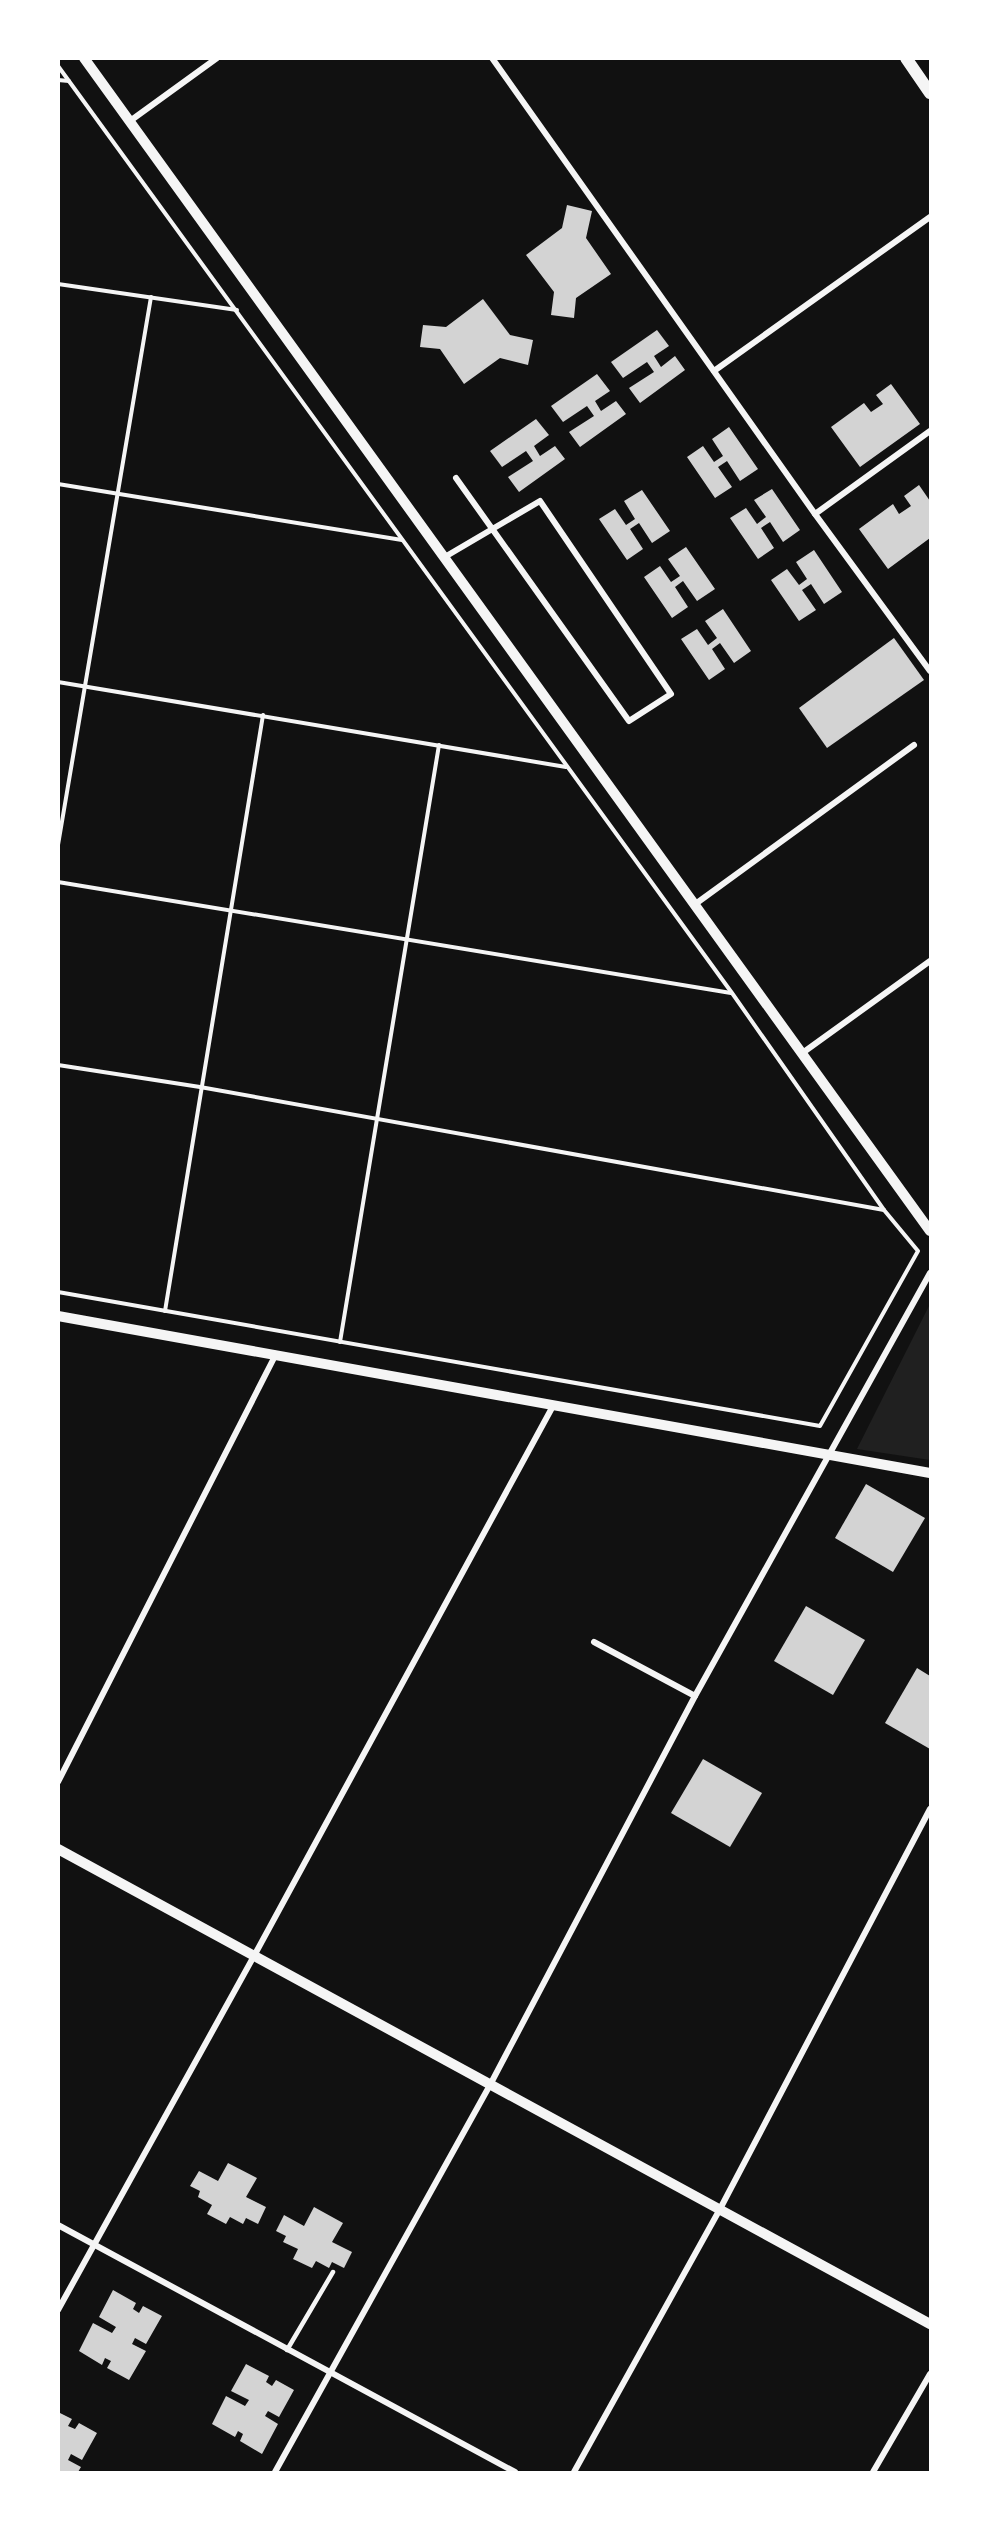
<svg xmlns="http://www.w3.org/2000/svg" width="989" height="2531" font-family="Arial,sans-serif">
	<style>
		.green { fill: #202020 }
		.building { fill: #d3d3d3 }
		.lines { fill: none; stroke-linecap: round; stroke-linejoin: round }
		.path { stroke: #f5f5f5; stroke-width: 4 }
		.service { stroke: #f5f5f5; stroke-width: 4.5 }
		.minor { stroke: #f5f5f5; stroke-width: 6 }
		.tertiary { stroke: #f5f5f5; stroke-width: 10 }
		.secondary { stroke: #f5f5f5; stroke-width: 12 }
	</style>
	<rect width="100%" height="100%" fill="#111"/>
	<path class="green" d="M 930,1304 L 930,1460 L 857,1449 Z"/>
	<g class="building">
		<path d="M 567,205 L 592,211 L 586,238 L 611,274 L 576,298 L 574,318 L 551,315 L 554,292 L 526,255 L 562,228 Z"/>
		<path d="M 483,299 L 510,335 L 533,340 L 528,365 L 500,358 L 464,384 L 440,349 L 420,347 L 423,325 L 446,327 Z"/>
		<path d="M 657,330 L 669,346 L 654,356 L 661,367 L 675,356 L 685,370 L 640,403 L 629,388 L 654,372 L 647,362 L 623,378 L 611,362 Z"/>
		<path d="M 597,374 L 610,391 L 595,401 L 601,411 L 616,401 L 626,414 L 580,447 L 569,432 L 594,416 L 587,406 L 563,422 L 551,406 Z"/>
		<path d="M 891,384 L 920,424 L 860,467 L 831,427 L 864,403 L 871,412 L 883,404 L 876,395 Z"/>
		<path d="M 536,419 L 549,435 L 534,446 L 540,456 L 555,446 L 565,459 L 519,492 L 508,477 L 533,461 L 526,451 L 502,467 L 490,451 Z"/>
		<path d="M 729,427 L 758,469 L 740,481 L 727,461 L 718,467 L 732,487 L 715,498 L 687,457 L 703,446 L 714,462 L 723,456 L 712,439 Z"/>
		<path d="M 919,485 L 930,501 L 930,538 L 888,569 L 859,529 L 893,504 L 899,514 L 911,506 L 904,496 Z"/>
		<path d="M 772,489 L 800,530 L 783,542 L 770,522 L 761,528 L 774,548 L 758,559 L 730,518 L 746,508 L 757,524 L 766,517 L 754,500 Z"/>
		<path d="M 642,490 L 670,531 L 652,543 L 639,523 L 630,529 L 643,549 L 627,560 L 599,519 L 615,509 L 626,525 L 635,519 L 624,501 Z"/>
		<path d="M 686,547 L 715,589 L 697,601 L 683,581 L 675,587 L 688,607 L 672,618 L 644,577 L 660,566 L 671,582 L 680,576 L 668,559 Z"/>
		<path d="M 814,550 L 842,592 L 824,604 L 811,584 L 802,590 L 816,610 L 799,621 L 771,580 L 787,569 L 799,585 L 807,579 L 796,562 Z"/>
		<path d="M 723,609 L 751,651 L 734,663 L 720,643 L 712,649 L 725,669 L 709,680 L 681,639 L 697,629 L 708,645 L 717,638 L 705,621 Z"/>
		<path d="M 894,638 L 924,680 L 827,748 L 799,708 Z"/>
		<path d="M 866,1484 L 925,1518 L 893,1572 L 835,1538 Z"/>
		<path d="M 806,1606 L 865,1640 L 833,1695 L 774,1661 Z"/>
		<path d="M 917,1668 L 930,1676 L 930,1749 L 885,1723 Z"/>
		<path d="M 703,1759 L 762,1793 L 730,1847 L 671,1813 Z"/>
		<path d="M 228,2163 L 257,2178 L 246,2197 L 266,2207 L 258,2224 L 246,2218 L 243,2224 L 230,2217 L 226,2224 L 207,2214 L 212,2205 L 198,2197 L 200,2191 L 190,2186 L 199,2171 L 218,2181 Z"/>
		<path d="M 314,2207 L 343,2223 L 332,2242 L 352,2252 L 344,2268 L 332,2262 L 329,2268 L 316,2261 L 312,2268 L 293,2259 L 298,2249 L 283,2242 L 286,2236 L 276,2231 L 284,2215 L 304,2226 Z"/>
		<path d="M 113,2290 L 136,2303 L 133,2309 L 139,2313 L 143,2306 L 162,2316 L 146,2344 L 135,2338 L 132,2344 L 146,2351 L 129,2380 L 107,2368 L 111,2361 L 105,2358 L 102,2365 L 79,2351 L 93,2323 L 112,2333 L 116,2327 L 99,2317 Z"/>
		<path d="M 246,2364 L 269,2376 L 266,2382 L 272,2386 L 276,2380 L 294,2390 L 279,2417 L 268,2411 L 265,2416 L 278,2424 L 262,2454 L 240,2441 L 243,2434 L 238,2431 L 235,2437 L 212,2424 L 226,2396 L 245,2406 L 249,2400 L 231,2391 Z"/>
		<path d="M 58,2412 L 72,2419 L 68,2426 L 75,2429 L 79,2423 L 97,2433 L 82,2460 L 71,2454 L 68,2460 L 81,2467 L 78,2472 L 58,2472 Z"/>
	</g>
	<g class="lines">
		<g class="path">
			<path d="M 58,66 L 732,993 L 884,1210 L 918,1251 L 820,1426 L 58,1292"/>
			<path d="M 58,80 L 69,81"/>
			<path d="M 58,284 L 237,310"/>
			<path d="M 58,484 L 402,540"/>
			<path d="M 58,682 L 566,767"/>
			<path d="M 58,845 L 151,297"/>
			<path d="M 58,882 L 731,993"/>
			<path d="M 58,1065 L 200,1087 L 884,1210"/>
			<path d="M 165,1311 L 263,715"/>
			<path d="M 340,1342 L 439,745"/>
		</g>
		<path class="service" d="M 287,2350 L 333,2272"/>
		<g class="minor">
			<path d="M 492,58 L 815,514 L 930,671"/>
			<path d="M 130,121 L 217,58"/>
			<path d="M 714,371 L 930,217"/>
			<path d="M 815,514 L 930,431"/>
			<path d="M 443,558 L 540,501 L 671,694 L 629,721 L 456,478"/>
			<path d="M 694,905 L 914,745"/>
			<path d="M 801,1054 L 930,961"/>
			<path d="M 594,1642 L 695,1696"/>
			<path d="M 58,1782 L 276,1354"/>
			<path d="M 58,2225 L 515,2472"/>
			<path d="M 58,2310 L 254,1956 L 553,1406"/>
			<path d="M 275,2472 L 490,2085 L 695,1696 L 930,1273"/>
			<path d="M 574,2472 L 720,2209 L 930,1809"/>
			<path d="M 873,2472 L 930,2374"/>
		</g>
		<g class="tertiary">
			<path d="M 84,58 L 930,1231"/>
			<path d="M 58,1316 L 930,1473"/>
			<path d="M 58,1849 L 930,2324"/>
		</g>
		<path class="secondary" d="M 906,58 L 930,93"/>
	</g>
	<rect width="989" height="2531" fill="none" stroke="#ffffff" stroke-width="120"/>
</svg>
